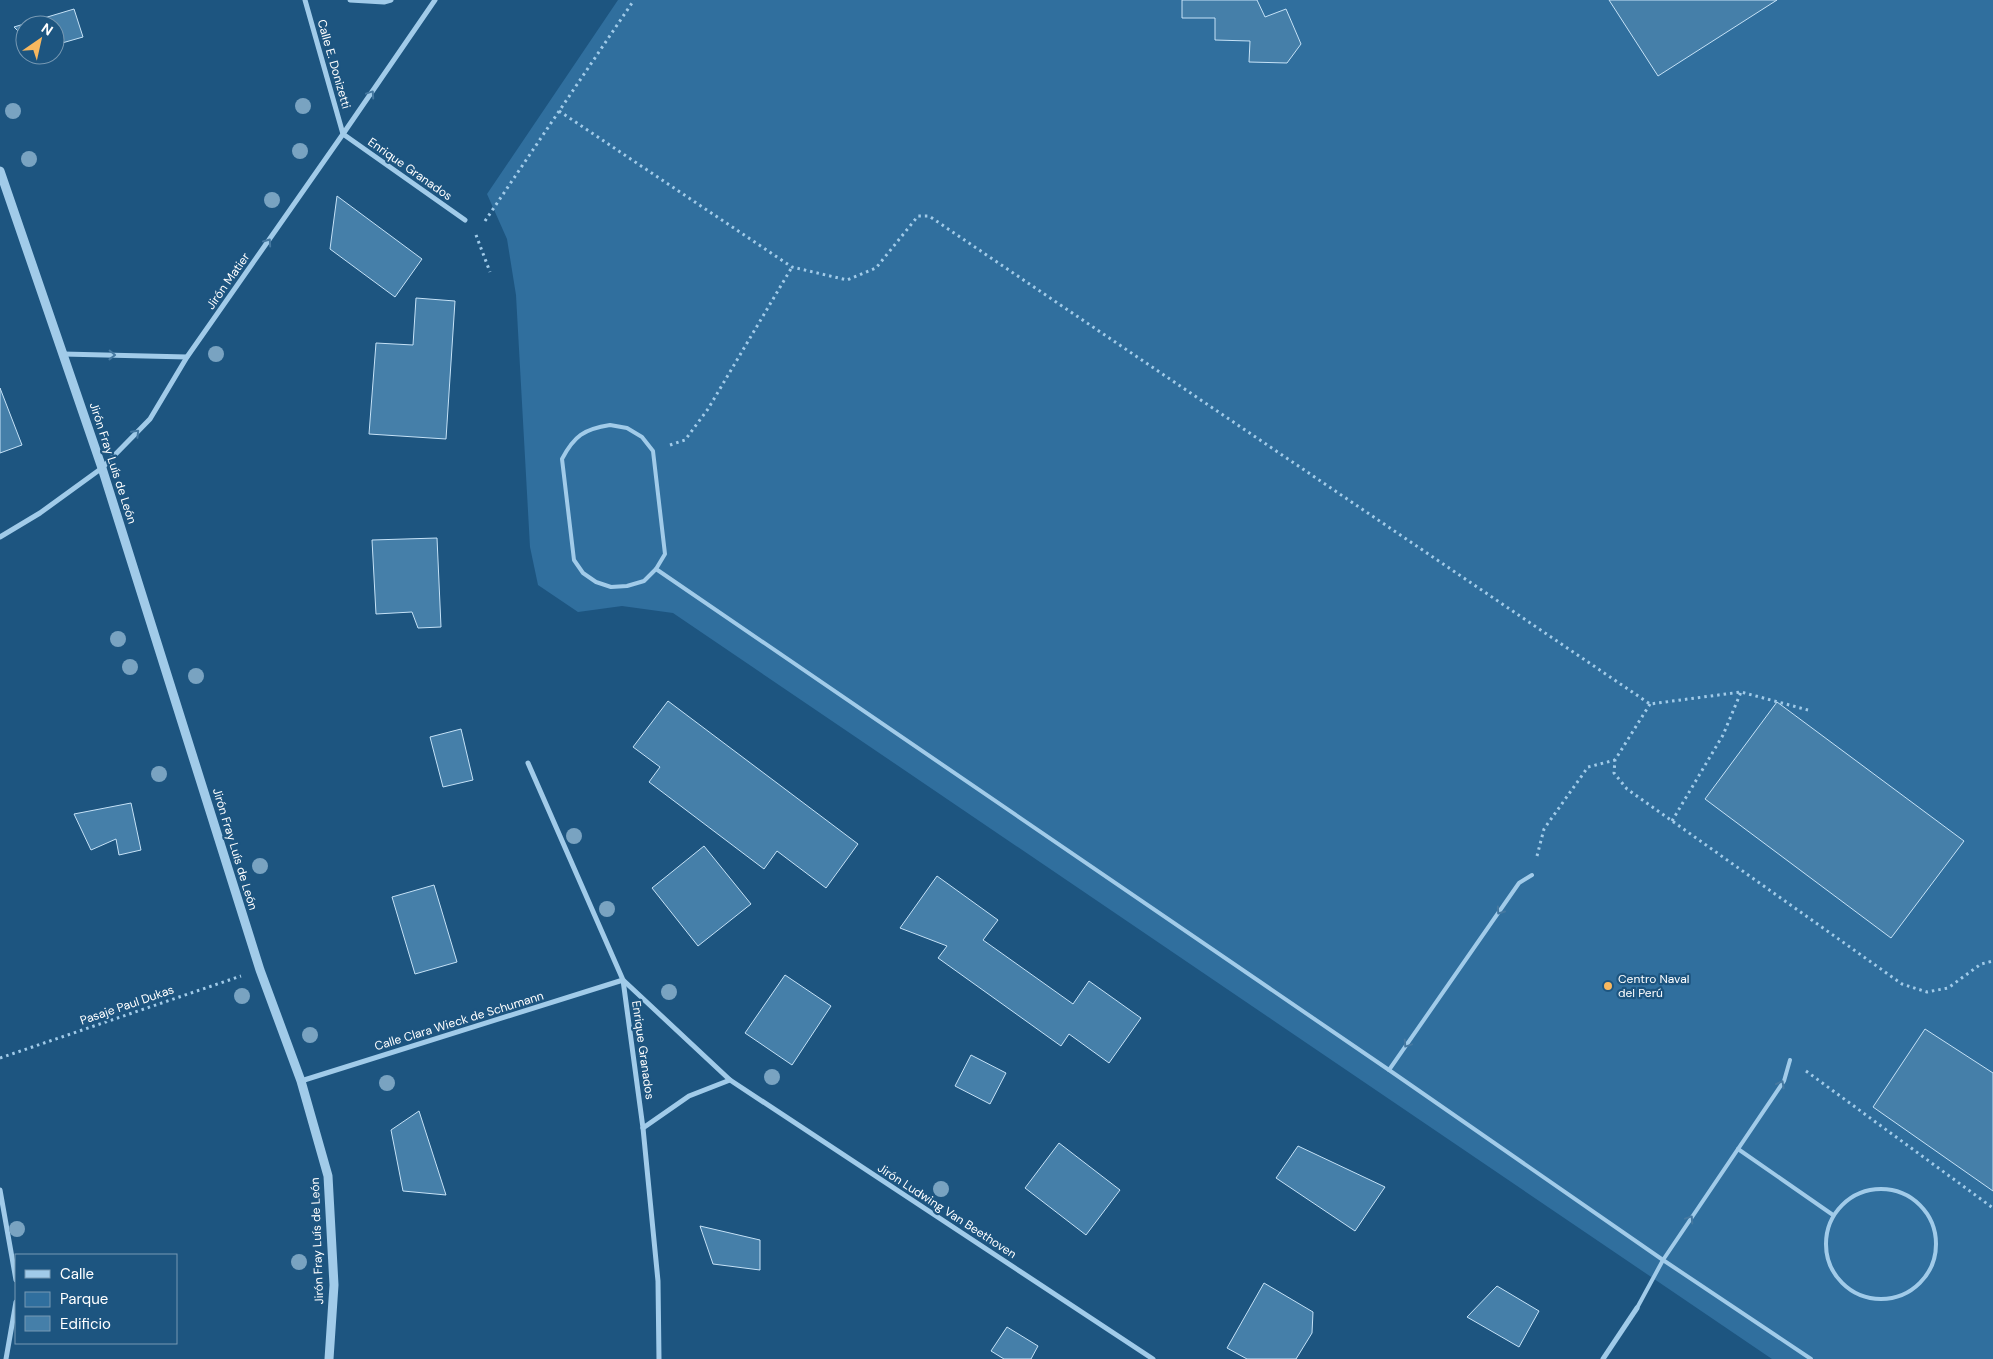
<svg xmlns="http://www.w3.org/2000/svg" width="1993" height="1359" font-family="'DM Sans',sans-serif">
	<style>
		.green { fill: #306f9e }
		.building { fill: #457fa9; stroke: #c5e2f7 }
		.lines { fill: none; stroke-linecap: round; stroke-linejoin: round }
		.path { stroke: #a1cbe9; stroke-width: 3; stroke-dasharray: 2.5 4; stroke-linecap: butt }
		.service { stroke: #a1cbe9; stroke-width: 4 }
		.minor { stroke: #a1cbe9; stroke-width: 5 }
		.tertiary { stroke: #a1cbe9; stroke-width: 9 }
		.tree { fill: #79a3c1 }
		.oneway { stroke: #4578a0 }
		.poi-dot { fill: #f8b85f; stroke: #1d5580; stroke-width: 2 }
		.labels { text-anchor: middle; dominant-baseline: central; stroke-width: 4.5; stroke-linejoin: round; paint-order: stroke }
		.street-label { font-size: 12px; fill: #fff; stroke: #1d5580 }
		.poi-label { font-size: 12px; fill: #fff; stroke: #1d5580; text-anchor: start }
	</style>
	<rect width="100%" height="100%" fill="#1d5580"/>
	<path class="green" d="M 618,0 L 1993,0 L 1993,1359 L 1772,1359 L 673,613 L 622,606 L 578,612 L 538,585 L 530,547 L 516,295 L 507,239 L 487,194 Z"/>
	<g class="building">
		<path d="M 1182,0 L 1257,0 L 1265,17 L 1286,9 L 1301,44 L 1287,63 L 1249,62 L 1250,41 L 1215,40 L 1215,18 L 1182,18 Z"/>
		<path d="M 1609,0 L 1777,0 L 1658,76 Z"/>
		<path d="M 74,9 L 83,37 L 55,45 L 55,25 L 25,25 L 25,38 L 14,27 Z"/>
		<path d="M 337,196 L 422,259 L 395,297 L 330,249 Z"/>
		<path d="M 416,298 L 455,301 L 446,439 L 369,434 L 376,343 L 413,345 Z"/>
		<path d="M 0,388 L 22,445 L 0,453 Z"/>
		<path d="M 437,538 L 441,627 L 418,628 L 412,612 L 376,614 L 372,540 Z"/>
		<path d="M 668,701 L 858,844 L 826,888 L 777,851 L 764,869 L 649,782 L 660,767 L 633,747 Z"/>
		<path d="M 1777,702 L 1964,841 L 1891,938 L 1705,799 Z"/>
		<path d="M 461,729 L 473,780 L 443,787 L 430,737 Z"/>
		<path d="M 131,803 L 141,850 L 119,855 L 116,839 L 91,850 L 74,814 Z"/>
		<path d="M 704,846 L 751,904 L 698,946 L 652,888 Z"/>
		<path d="M 937,876 L 998,920 L 983,940 L 1073,1004 L 1089,981 L 1141,1018 L 1109,1063 L 1069,1034 L 1061,1046 L 938,958 L 947,946 L 900,928 Z"/>
		<path d="M 434,885 L 457,962 L 415,974 L 392,897 Z"/>
		<path d="M 785,975 L 831,1006 L 792,1065 L 745,1033 Z"/>
		<path d="M 1925,1029 L 1993,1073 L 1993,1191 L 1873,1107 Z"/>
		<path d="M 971,1055 L 1006,1073 L 990,1104 L 955,1086 Z"/>
		<path d="M 419,1111 L 446,1195 L 403,1191 L 391,1130 Z"/>
		<path d="M 1059,1143 L 1120,1190 L 1086,1235 L 1025,1188 Z"/>
		<path d="M 1298,1146 L 1385,1187 L 1355,1231 L 1276,1178 Z"/>
		<path d="M 700,1226 L 760,1240 L 760,1270 L 713,1264 Z"/>
		<path d="M 1264,1283 L 1313,1312 L 1312,1333 L 1296,1359 L 1247,1359 L 1227,1348 Z"/>
		<path d="M 1497,1286 L 1539,1311 L 1519,1347 L 1467,1317 Z"/>
		<path d="M 1007,1327 L 1038,1346 L 1031,1359 L 1004,1359 L 991,1351 Z"/>
	</g>
	<g class="lines">
		<g class="path">
			<path d="M 559,111 L 792,267 L 847,280 L 876,268 L 918,216 L 929,216 L 1650,704 L 1741,692 L 1808,710"/>
			<path d="M 485,221 L 634,0"/>
			<path d="M 476,235 L 490,272"/>
			<path d="M 670,445 L 685,440 L 708,409 L 792,267"/>
			<path d="M 1650,704 L 1615,760 L 1614,773 L 1627,789 L 1902,984 L 1927,992 L 1948,988 L 1981,964 L 1993,961"/>
			<path d="M 1672,821 L 1723,735 L 1741,692"/>
			<path d="M 1537,856 L 1544,829 L 1588,767 L 1615,760"/>
			<path d="M 0,1058 L 241,976"/>
			<path d="M 1806,1071 L 1993,1208"/>
		</g>
		<g class="service">
			<path d="M 610,425 L 627,428 L 642,437 L 653,451 L 665,554 L 656,569 L 644,581 L 627,586 L 611,587 L 596,582 L 583,573 L 574,560 L 562,459 C 574,436 584,429 610,425 Z"/>
			<path d="M 656,569 L 1389,1070 L 1663,1260 L 1811,1359"/>
			<path d="M 1389,1070 L 1519,883 L 1532,875"/>
			<path d="M 1738,1149 L 1833,1215"/>
			<circle cx="1881" cy="1244" r="55"/>
			<path d="M 1637,1308 L 1663,1260 L 1784,1081 L 1790,1060"/>
		</g>
		<g class="minor">
			<path d="M 305,0 L 343,134 L 465,220"/>
			<path d="M 350,0 L 384,2 L 391,0"/>
			<path d="M 63,354 L 187,357"/>
			<path d="M 0,537 L 40,513 L 102,468 L 150,419 L 187,357 L 343,134 L 435,0"/>
			<path d="M 528,763 L 623,980 L 643,1128 L 658,1281 L 659,1359"/>
			<path d="M 301,1081 L 623,980 L 730,1080 L 1153,1359"/>
			<path d="M 643,1128 L 689,1096 L 730,1080"/>
			<path d="M 0,1190 L 16,1280"/>
			<path d="M 6,1359 L 16,1302"/>
			<path d="M 1603,1359 L 1637,1308"/>
		</g>
		<path class="tertiary" d="M 0,171 L 102,468 L 260,970 L 301,1081 L 328,1176 L 334,1285 L 329,1359"/>
	</g>
	<g class="tree">
		<circle cx="303" cy="106" r="8"/>
		<circle cx="13" cy="111" r="8"/>
		<circle cx="300" cy="151" r="8"/>
		<circle cx="29" cy="159" r="8"/>
		<circle cx="272" cy="200" r="8"/>
		<circle cx="216" cy="354" r="8"/>
		<circle cx="118" cy="639" r="8"/>
		<circle cx="130" cy="667" r="8"/>
		<circle cx="196" cy="676" r="8"/>
		<circle cx="159" cy="774" r="8"/>
		<circle cx="574" cy="836" r="8"/>
		<circle cx="260" cy="866" r="8"/>
		<circle cx="607" cy="909" r="8"/>
		<circle cx="669" cy="992" r="8"/>
		<circle cx="242" cy="996" r="8"/>
		<circle cx="310" cy="1035" r="8"/>
		<circle cx="772" cy="1077" r="8"/>
		<circle cx="387" cy="1083" r="8"/>
		<circle cx="941" cy="1189" r="8"/>
		<circle cx="17" cy="1229" r="8"/>
		<circle cx="299" cy="1262" r="8"/>
	</g>
	<defs><path id="oneway-chevron" d="M-2-3.5L2.5 0L-2 3.5" fill="none" stroke-width="1.6" stroke-linecap="round" stroke-linejoin="round" transform="scale(1.25)"/></defs>
	<g class="oneway">
		<use href="#oneway-chevron" transform="translate(371 94) rotate(-56)"/>
		<use href="#oneway-chevron" transform="translate(268 242) rotate(-55)"/>
		<use href="#oneway-chevron" transform="translate(112 355) rotate(1)"/>
		<use href="#oneway-chevron" transform="translate(136 433) rotate(-46)"/>
		<use href="#oneway-chevron" transform="translate(1500 911) rotate(125)"/>
		<use href="#oneway-chevron" transform="translate(1407 1044) rotate(124)"/>
		<use href="#oneway-chevron" transform="translate(1781 1084) rotate(-61)"/>
		<use href="#oneway-chevron" transform="translate(1690 1219) rotate(-56)"/>
	</g>
	<circle class="poi-dot" cx="1608" cy="986" r="5"/>
	<g class="labels">
		<g class="street-label">
			<text transform="translate(334 64) rotate(74)">Calle E. Donizetti</text>
			<text transform="translate(410 169) rotate(35)">Enrique Granados</text>
			<text transform="translate(228 281) rotate(-55)">Jirón Matier</text>
			<text transform="translate(113 463) rotate(72)">Jirón Fray Luís de León</text>
			<text transform="translate(235 849) rotate(73)">Jirón Fray Luís de León</text>
			<text transform="translate(127 1005) rotate(-19)">Pasaje Paul Dukas</text>
			<text transform="translate(459 1021) rotate(-17)">Calle Clara Wieck de Schumann</text>
			<text transform="translate(643 1050) rotate(82)">Enrique Granados</text>
			<text transform="translate(947 1211) rotate(33)">Jirón Ludwing Van Beethoven</text>
			<text transform="translate(317 1241) rotate(-92)">Jirón Fray Luís de León</text>
		</g>
		<g class="poi-label">
			<text x="1618" y="979">Centro Naval<tspan x="1618" dy="14">del Perú</tspan></text>
		</g>
	</g>
	<rect x="15" y="1254" width="162" height="90" fill="#1d5580" stroke="#7799b3"/>
	<rect x="25" y="1270" width="25" height="8" fill="#a1cbe9" stroke="#7799b3"/>
	<text x="60" y="1279" font-size="15" fill="#ffffff">Calle</text>
	<rect x="25" y="1292" width="25" height="15" fill="#306f9e" stroke="#7799b3"/>
	<text x="60" y="1304" font-size="15" fill="#ffffff">Parque</text>
	<rect x="25" y="1316" width="25" height="15" fill="#457fa9" stroke="#7799b3"/>
	<text x="60" y="1329" font-size="15" fill="#ffffff">Edificio</text>
	<g transform="translate(40 40) rotate(34)"><circle r="24" fill="#1d5580" stroke="#7799b3"/>
	<path d="M0-4L9 19L0 12L-9 19Z" fill="#f8b85f"/>
	<text y="-8" font-size="14" font-weight="bold" text-anchor="middle" fill="#ffffff">N</text>
	</g>
</svg>
